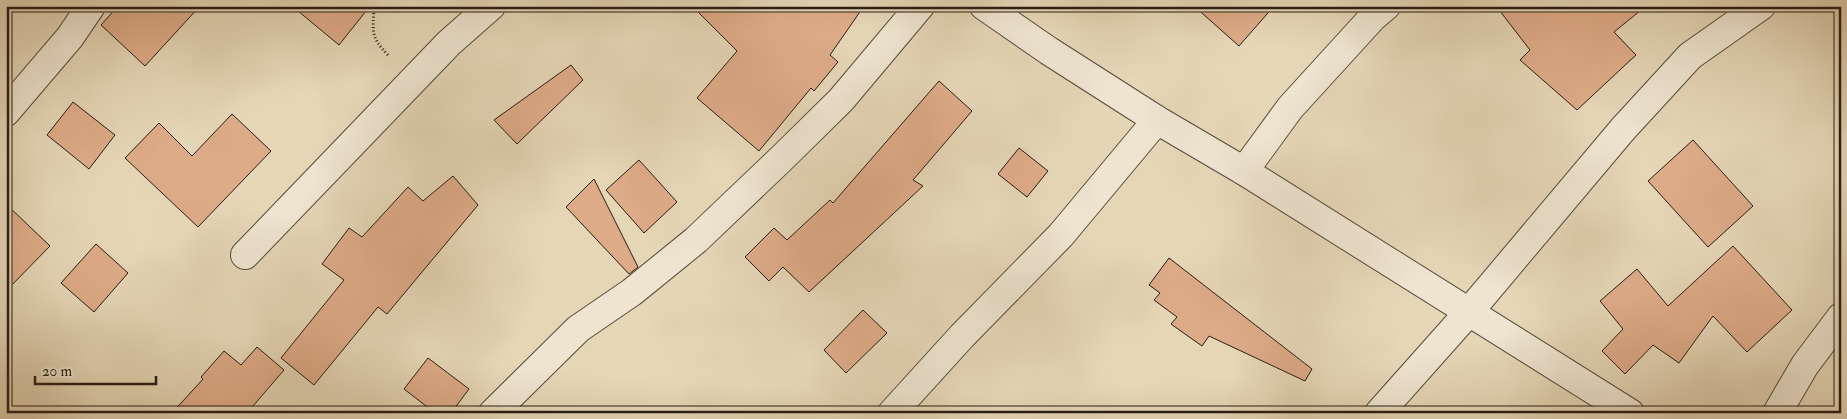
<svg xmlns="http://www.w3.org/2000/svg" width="1847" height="419" font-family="'IM FELL Double Pica',serif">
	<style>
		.building { fill: #deab88; stroke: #291d15 }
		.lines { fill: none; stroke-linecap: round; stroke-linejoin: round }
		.minor-casing { stroke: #584b3d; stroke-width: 30 }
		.path { stroke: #291d15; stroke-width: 3; stroke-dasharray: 1 2.5; stroke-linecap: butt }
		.minor { stroke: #eee4d0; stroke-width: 28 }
	</style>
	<rect width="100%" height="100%" fill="#e5d6b6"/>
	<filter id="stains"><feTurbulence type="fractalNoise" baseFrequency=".004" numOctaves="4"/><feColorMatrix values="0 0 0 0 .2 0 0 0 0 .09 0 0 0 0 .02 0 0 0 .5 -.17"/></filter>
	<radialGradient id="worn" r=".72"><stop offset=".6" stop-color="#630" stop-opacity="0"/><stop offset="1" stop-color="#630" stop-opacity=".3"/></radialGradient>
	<g class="building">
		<path d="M 118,6 L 200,6 L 145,66 L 101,25 Z"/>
		<path d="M 292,6 L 370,6 L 339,45 Z"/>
		<path d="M 692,6 L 864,6 L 830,55 L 838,62 L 814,91 L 811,88 L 759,151 L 697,98 L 737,51 Z"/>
		<path d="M 1194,6 L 1274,6 L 1239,46 Z"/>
		<path d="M 1496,6 L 1646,6 L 1614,32 L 1636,55 L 1577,110 L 1520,60 L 1530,50 Z"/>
		<path d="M 571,65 L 583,80 L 517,144 L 494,120 Z"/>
		<path d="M 939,81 L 972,111 L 913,180 L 923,186 L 809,292 L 783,267 L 769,281 L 745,257 L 774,228 L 787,240 L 830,200 L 833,203 Z"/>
		<path d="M 73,102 L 115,135 L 89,169 L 47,135 Z"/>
		<path d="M 232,114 L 271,151 L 198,227 L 125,158 L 159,123 L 192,156 Z"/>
		<path d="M 1693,140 L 1753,206 L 1708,247 L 1648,181 Z"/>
		<path d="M 1019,148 L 1048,171 L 1027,197 L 998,174 Z"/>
		<path d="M 639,160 L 677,202 L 644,233 L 606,190 Z"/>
		<path d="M 453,176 L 478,205 L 387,314 L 378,307 L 314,385 L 281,358 L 344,280 L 322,264 L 349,228 L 362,237 L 408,187 L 423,201 Z"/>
		<path d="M 594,179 L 638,267 L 629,274 L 566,207 Z"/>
		<path d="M 6,204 L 50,246 L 6,291 Z"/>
		<path d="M 96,244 L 128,273 L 94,312 L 61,283 Z"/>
		<path d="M 1733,246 L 1792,310 L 1747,352 L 1713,316 L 1679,363 L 1653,345 L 1625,374 L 1602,351 L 1623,329 L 1600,301 L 1637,269 L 1668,306 Z"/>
		<path d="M 1169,258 L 1312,369 L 1305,381 L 1209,336 L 1202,346 L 1171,324 L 1177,317 L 1154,300 L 1160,293 L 1149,285 Z"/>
		<path d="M 863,310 L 887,333 L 846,373 L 824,350 Z"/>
		<path d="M 257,347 L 284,370 L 247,413 L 172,413 L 203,379 L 201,377 L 224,351 L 241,365 Z"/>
		<path d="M 428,358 L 469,389 L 451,413 L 435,413 L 404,389 Z"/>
	</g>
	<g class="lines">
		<g class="minor-casing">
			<g id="minor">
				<path d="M 984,6 L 1049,51 L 1157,120 L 1244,171 L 1630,413"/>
				<path d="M 6,112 L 70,37 L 91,6"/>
				<path d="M 1244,171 L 1290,108 L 1373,17 L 1386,6"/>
				<path d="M 245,255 L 449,43 L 491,6"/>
				<path d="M 493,413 L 578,329 L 632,292 L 696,240 L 782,158 L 841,100 L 920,6"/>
				<path d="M 892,413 L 962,336 L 1061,235 L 1157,120"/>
				<path d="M 1379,413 L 1468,313 L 1623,129 L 1690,56 L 1761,6"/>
				<path d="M 1777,413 L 1805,365 L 1841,317"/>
			</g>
		</g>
		<path class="path" d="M 374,6 C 373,32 370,36 388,55"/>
		<use href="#minor" class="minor"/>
	</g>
	<rect width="1847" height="419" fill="none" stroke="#e5d6b6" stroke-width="25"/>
	<rect x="8" y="8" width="1832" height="404" fill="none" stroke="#291d15" stroke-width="2.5"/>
	<rect x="12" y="12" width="1822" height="394" fill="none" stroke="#291d15"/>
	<path d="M35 376v8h121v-8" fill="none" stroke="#291d15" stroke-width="2.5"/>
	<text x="42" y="376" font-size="15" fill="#291d15" stroke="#eee4d0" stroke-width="4" paint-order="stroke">20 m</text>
	<rect width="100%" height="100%" filter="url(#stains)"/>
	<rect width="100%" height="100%" fill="url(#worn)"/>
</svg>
